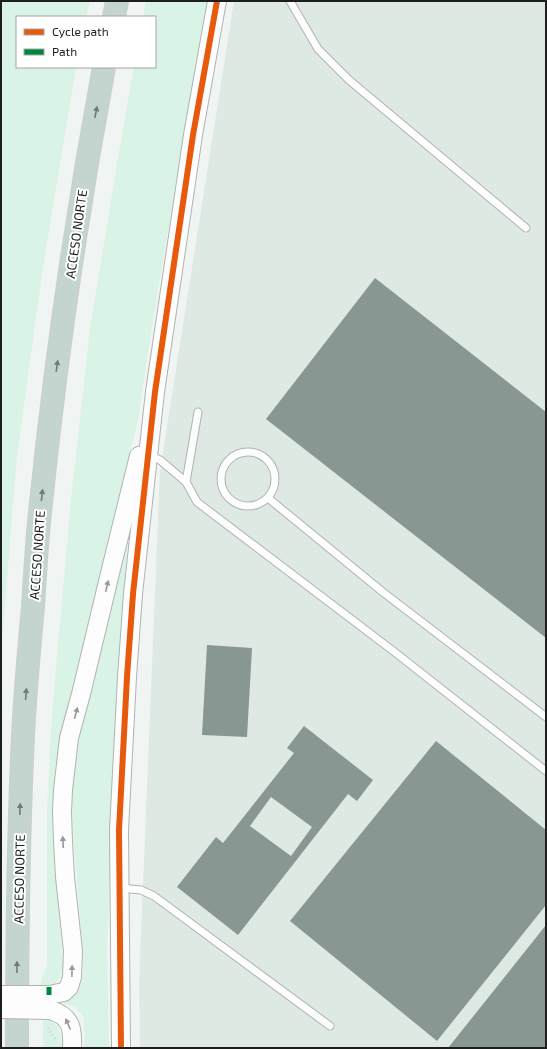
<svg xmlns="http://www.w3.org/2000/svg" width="547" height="1049" font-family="'Exo 2',sans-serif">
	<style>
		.built { fill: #dfe9e3 }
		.green { fill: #d9f3e6 }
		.building { fill: #889791; fill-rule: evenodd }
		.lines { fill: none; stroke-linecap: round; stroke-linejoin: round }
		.service-casing { stroke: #afb3b1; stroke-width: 9 }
		.tertiary-casing { stroke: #afb3b1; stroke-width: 20 }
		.motorway-casing { stroke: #cccecd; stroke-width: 24 }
		.path { stroke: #d3d4d3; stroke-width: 2.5; stroke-dasharray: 1 3; stroke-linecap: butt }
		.service { stroke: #fdfdfd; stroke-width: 7 }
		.tertiary { stroke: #fdfdfd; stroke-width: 18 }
		.motorway { stroke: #c3d5ce; stroke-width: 22 }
		.tertiary-bridge-casing { stroke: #afb3b1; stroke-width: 20; stroke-linecap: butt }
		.tertiary-bridge { stroke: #fdfdfd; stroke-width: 18 }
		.quiet { stroke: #00873e; stroke-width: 5; stroke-dasharray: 10 5; stroke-linecap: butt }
		.cycleway-casing { stroke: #fff; stroke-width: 8 }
		.cycleway { stroke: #e8590c; stroke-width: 6 }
		.oneway { fill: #707a76 }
		.oneway2 { fill: #989998 }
		.labels { text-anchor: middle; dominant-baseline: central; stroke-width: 4; stroke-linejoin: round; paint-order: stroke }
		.street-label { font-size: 13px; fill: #1c1f1d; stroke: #fff }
	</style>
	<rect width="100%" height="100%" fill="#f0f4f2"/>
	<path class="built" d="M 234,1 L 546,1 L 546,1048 L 140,1048 L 139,983 L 160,471 Z"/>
	<g class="green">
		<path d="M 1,1 L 90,1 L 86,17 L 17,17 L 17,67 L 76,67 L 42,274 L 17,456 L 1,652 Z"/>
		<path d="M 146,1 L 208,1 L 196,61 L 150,339 L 138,420 L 123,480 L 73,684 L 55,767 L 52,817 L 63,965 L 59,978 L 55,984 L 40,985 L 47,965 L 47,810 L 52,714 L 71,500 L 90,329 L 118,157 L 134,67 L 155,67 L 155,17 L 143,17 Z"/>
		<path d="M 127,547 L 119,677 L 107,944 L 109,1048 L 84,1048 L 85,1036 L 83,1016 L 75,1007 L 64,1003 L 64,1000 C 85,987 84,978 83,955 L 73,831 L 72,793 L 77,752 L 83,717 L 113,593 Z"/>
		<path d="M 43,1018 L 52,1019 C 59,1028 61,1037 62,1048 L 43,1048 Z"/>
	</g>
	<g class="building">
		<path d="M 375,278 L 546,412 L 546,638 L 266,419 Z"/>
		<path d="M 207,645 L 252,648 L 247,737 L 202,735 Z"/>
		<path d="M 304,726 L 373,780 L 357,801 L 348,794 L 238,935 L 177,887 L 216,837 L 223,843 L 294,753 L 287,748 ZM 271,797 L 312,827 L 291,856 L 250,826 Z"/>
		<path d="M 436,741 L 546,830 L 546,905 L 437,1041 L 290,921 Z"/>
		<path d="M 546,925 L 546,1048 L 448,1048 Z"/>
	</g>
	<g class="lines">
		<g class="service-casing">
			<g id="service">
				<path d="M 290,1 L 318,49 L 349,80 L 526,228"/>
				<path d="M 198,412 L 186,482 L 197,502 L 392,650 L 546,771"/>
				<circle cx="248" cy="479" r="27"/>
				<path d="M 149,455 L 160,460 L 186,482"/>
				<path d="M 268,498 L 384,593 L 546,717"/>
				<path d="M 120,888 L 141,890 L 154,896 L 330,1026"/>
			</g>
		</g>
		<g class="tertiary-casing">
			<g id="tertiary">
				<path d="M 49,995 L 64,992 L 69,987 L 72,977 L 73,951 L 65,877 L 63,841 L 62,812 L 63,790 L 69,738 L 81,694 L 112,565 L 139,456"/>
				<path d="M 50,1010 C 71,1016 73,1028 72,1048"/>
				<path d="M 121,1048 L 119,830 L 127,677 L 133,594 L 155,392 L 193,135 L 217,1"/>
			</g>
		</g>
		<g class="motorway-casing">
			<g id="motorway">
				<path d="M 114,17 L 117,1"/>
				<path d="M 17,1048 C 17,944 18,840 23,736 C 25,693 29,650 33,607 C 35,573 37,538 41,503 C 56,357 77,212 104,67"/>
			</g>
		</g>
		<path class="path" d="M 48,1028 L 55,1039"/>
		<use href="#service" class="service"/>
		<use href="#tertiary" class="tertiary"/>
		<use href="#motorway" class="motorway"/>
		<g class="tertiary-bridge-casing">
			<g id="tertiary-bridge">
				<path d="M 1,995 L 49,995"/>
				<path d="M 1,1009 L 50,1010"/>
			</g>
		</g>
		<use href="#tertiary-bridge" class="tertiary-bridge"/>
		<path class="quiet" d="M 49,987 L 49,995"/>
		<g class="cycleway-casing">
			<path id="cycleway" d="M 121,1048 L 119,830 L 127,677 L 133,594 L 155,392 L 193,135 L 217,1"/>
		</g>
		<use href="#cycleway" class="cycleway"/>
	</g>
	<defs><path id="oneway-solid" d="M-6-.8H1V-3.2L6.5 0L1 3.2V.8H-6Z"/></defs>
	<g class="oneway">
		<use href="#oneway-solid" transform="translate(96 112) rotate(-79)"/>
		<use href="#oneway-solid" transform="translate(57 366) rotate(-82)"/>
		<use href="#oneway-solid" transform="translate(42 495) rotate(-84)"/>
		<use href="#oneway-solid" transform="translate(26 694) rotate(-86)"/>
		<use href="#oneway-solid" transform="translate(20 809) rotate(-88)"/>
		<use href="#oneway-solid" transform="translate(17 967) rotate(-90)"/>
	</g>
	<g class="oneway2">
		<use href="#oneway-solid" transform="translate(107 586) rotate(-77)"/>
		<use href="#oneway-solid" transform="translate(76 713) rotate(-75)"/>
		<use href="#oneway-solid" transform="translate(63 842) rotate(-93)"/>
		<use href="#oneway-solid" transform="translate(72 971) rotate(-89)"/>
		<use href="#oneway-solid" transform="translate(68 1024) rotate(-114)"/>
	</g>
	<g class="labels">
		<g class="street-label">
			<text transform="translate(76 234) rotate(-82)">ACCESO NORTE</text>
			<text transform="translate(37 555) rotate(-86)">ACCESO NORTE</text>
			<text transform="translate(19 879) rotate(-89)">ACCESO NORTE</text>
		</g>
	</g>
	<rect width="547" height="1049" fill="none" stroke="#1c1f1d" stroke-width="4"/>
	<rect x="16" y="16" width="140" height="52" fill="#ffffff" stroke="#a4a5a5"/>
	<rect x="24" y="29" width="20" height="6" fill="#e8590c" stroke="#a4a5a5"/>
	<text x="52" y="36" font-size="12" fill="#1c1f1d">Cycle path</text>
	<rect x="24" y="49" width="20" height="6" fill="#00873e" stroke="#a4a5a5"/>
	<text x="52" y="56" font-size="12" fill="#1c1f1d">Path</text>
</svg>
